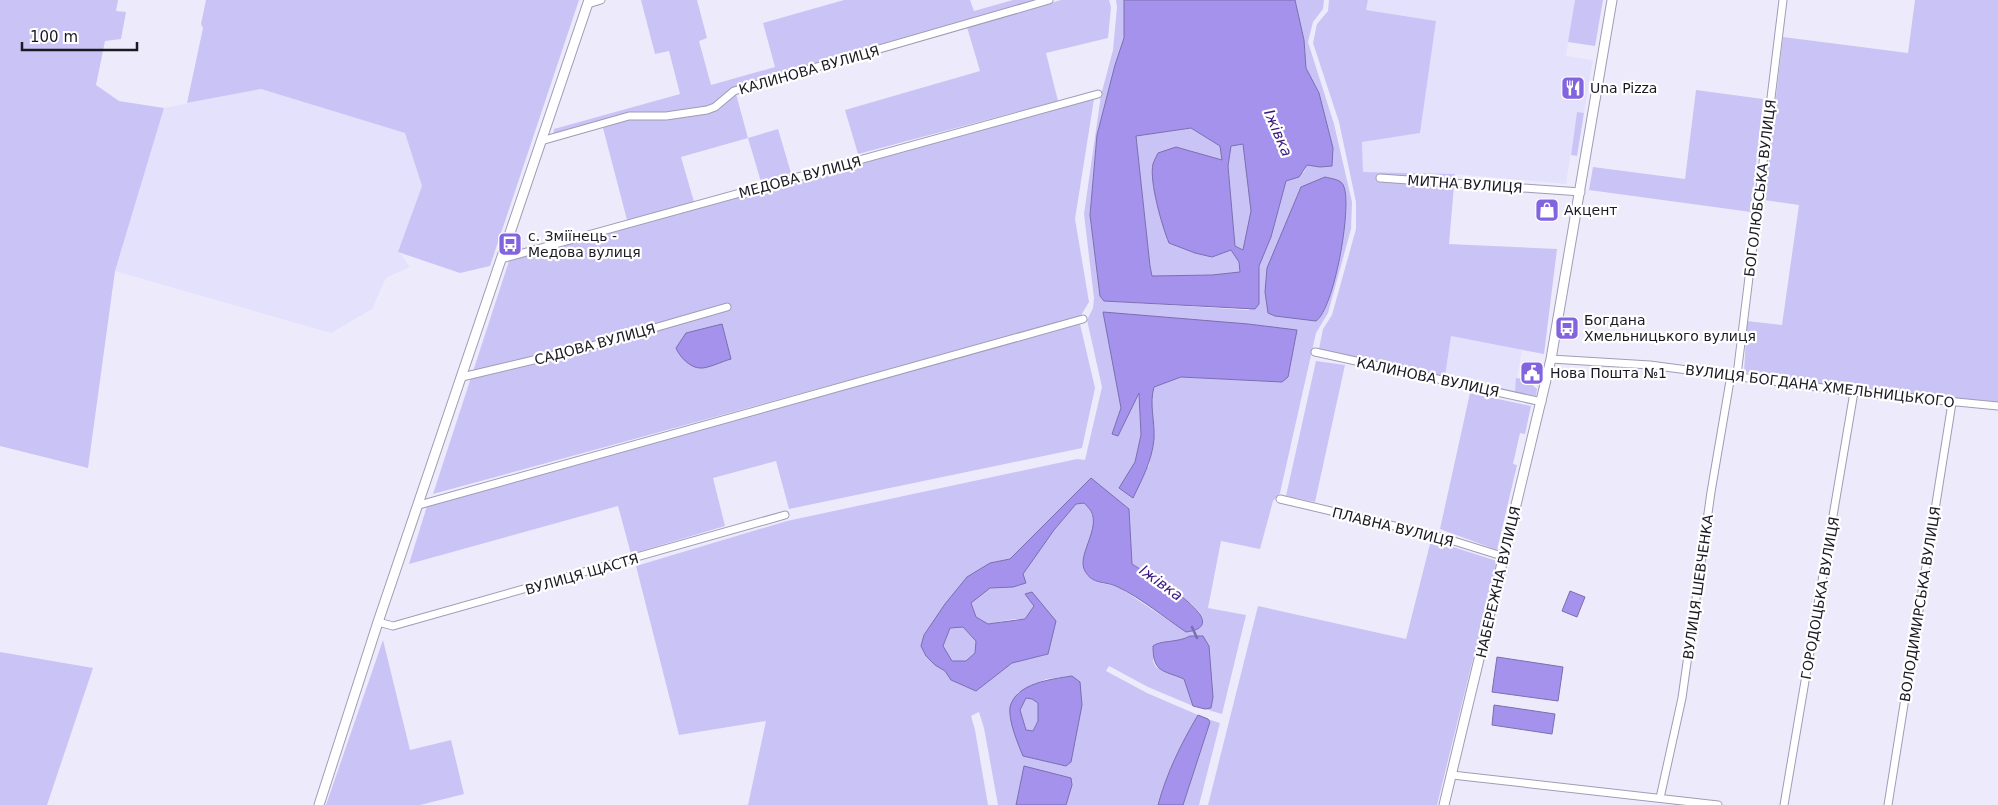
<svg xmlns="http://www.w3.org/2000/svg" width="1998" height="805" font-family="'DejaVu Sans',sans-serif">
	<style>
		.built { fill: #e4e1fc }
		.green { fill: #cac3f6; fill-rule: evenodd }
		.water { fill: #a492ed; stroke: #7b6eb0; fill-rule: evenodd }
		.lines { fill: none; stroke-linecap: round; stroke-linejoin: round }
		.stream { stroke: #7b6eb0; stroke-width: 2.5 }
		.minor-casing { stroke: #a09cb5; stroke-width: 9 }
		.tertiary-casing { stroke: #a09cb5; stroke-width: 11 }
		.minor { stroke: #fff; stroke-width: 7 }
		.tertiary { stroke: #fff; stroke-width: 9 }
		.labels { text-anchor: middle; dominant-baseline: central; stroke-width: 4.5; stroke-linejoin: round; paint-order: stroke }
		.street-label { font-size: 14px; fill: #1b1923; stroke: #fff }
		.poi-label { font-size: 14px; fill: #1b1923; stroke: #fff; text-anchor: start }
		.water-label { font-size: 15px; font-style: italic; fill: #3d1780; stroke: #fff }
	</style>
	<rect width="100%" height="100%" fill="#edebfb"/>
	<g class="built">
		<path d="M 1368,0 L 1575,0 L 1566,56 L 1593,60 L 1584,113 L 1577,113 L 1566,184 L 1455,174 L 1363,172 L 1362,142 L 1420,133 L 1436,21 L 1366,10 Z"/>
		<path d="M 261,89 L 405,133 L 422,186 L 399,252 L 410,267 L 386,278 L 372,309 L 331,333 L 115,271 L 164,108 Z"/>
		<path d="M 1451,336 L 1522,349 L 1515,392 L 1445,376 Z"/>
	</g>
	<g class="green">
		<path d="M 0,0 L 118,0 L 116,11 L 126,12 L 121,39 L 105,41 L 96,85 L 119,101 L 164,108 L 115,271 L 88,468 L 0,446 Z"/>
		<path d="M 206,0 L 579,0 L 490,266 L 460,273 L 398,252 L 422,186 L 405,133 L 261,89 L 187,103 L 203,28 L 201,24 Z"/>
		<path d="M 641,0 L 697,0 L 707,38 L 699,41 L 711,85 L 775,67 L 763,23 L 844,0 L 970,0 L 974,11 L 1013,0 L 1039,0 L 733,89 L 714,105 L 706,108 L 666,113 L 629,113 L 553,135 L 554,129 L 680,94 L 669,51 L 655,54 Z"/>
		<path d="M 1061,0 L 1109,0 L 1111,7 L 1108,38 L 1046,53 L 1058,101 L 858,154 L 845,110 L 980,71 L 967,27 Z"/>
		<path d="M 1116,0 L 1124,0 L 1124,38 L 1115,65 L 1097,135 L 1090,215 L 1100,296 L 1104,301 L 1248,310 L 1259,304 L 1259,266 L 1271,237 L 1286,181 L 1304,172 L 1307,165 L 1320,167 L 1332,166 L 1333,148 L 1319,93 L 1306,68 L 1304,40 L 1295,0 L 1324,0 L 1323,9 L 1313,22 L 1308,42 L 1334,124 L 1352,202 L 1351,229 L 1328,313 L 1316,333 L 1280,493 L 1273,501 L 1260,549 L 1221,541 L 1208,608 L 1246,615 L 1222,714 L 1205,709 L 1210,708 L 1190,636 L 1181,641 L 1157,643 L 1153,661 L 1156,667 L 1184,679 L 1193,706 L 1148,687 L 1109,666 L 1106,671 L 1147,693 L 1198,715 C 1181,744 1167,772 1158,805 L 1066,805 L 1071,785 L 1024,766 L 1016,805 L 998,805 L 984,728 L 979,712 L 971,716 L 975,730 L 988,805 L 748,805 L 766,721 L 679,735 L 636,566 L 787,521 L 1077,459 L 1085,460 L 1102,387 L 1087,320 L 1093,308 L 1094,298 L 1084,214 L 1101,95 L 1113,50 L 1117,7 ZM 1103,312 L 1282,382 L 1181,377 L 1154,387 L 1151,395 L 1154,438 L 1149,466 L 1120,488 L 1135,462 L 1141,435 L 1139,391 L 1118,436 L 1112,433 L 1121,408 ZM 1091,479 L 1129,509 L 1132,564 L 1192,604 L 1200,613 L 1186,632 L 1117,586 C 1051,578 1106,540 1091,512 C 1089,508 1086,505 1084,502 L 1076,504 L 1054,530 L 1013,587 L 990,588 L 971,602 L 976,617 L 988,624 L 1014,619 L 1025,619 L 1034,606 L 1032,592 L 1055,621 L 1048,654 L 1012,663 L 976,691 L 951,680 L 924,635 L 990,563 L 1010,559 ZM 1072,676 L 1023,756 L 1017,693 L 1046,679 Z"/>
		<path d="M 1329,0 L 1368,0 L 1366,10 L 1436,21 L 1420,133 L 1362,142 L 1363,172 L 1455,174 L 1449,244 L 1557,249 L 1544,354 L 1451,336 L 1445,376 L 1319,349 L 1323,329 L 1332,315 L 1356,229 L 1356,202 L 1339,122 L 1313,43 L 1317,24 L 1328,11 Z"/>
		<path d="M 1575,0 L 1603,0 L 1595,46 L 1568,42 Z"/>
		<path d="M 1915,0 L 1998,0 L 1998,403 L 1858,389 L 1744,372 L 1747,321 L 1782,325 L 1799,205 L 1764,200 L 1783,37 L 1908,53 Z"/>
		<path d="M 1696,90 L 1763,99 L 1751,212 L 1589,190 L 1593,167 L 1685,179 Z"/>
		<path d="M 736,94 L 748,138 L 778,129 L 791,173 L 761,182 L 748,138 L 681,157 L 694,202 L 627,220 L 603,128 L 629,119 L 667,119 L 708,113 L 717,110 Z"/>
		<path d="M 1094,99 L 1075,219 L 1089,302 L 1080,317 L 433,494 L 509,261 Z"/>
		<path d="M 1577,112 L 1584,113 L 1577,156 L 1571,155 Z"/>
		<path d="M 1191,128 L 1221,146 L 1222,160 L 1176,147 L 1212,257 L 1231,250 L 1239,262 L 1240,273 L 1212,275 L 1152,276 L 1150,266 L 1136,136 Z"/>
		<path d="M 1243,143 L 1251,211 L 1244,250 L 1235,246 L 1228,166 L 1231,146 Z"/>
		<path d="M 1080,324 L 1095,388 L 1082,448 L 789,509 L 776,461 L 713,478 L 725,526 L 631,554 L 618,506 L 409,564 L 427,506 Z"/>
		<path d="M 1316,361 L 1345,365 L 1315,502 L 1286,496 Z"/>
		<path d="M 1516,378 L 1525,379 L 1537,389 L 1536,396 L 1515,392 Z"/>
		<path d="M 1470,393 L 1531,406 L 1525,434 L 1520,433 L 1513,464 L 1517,465 L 1497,550 L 1440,529 Z"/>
		<path d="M 1431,540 L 1497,561 L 1437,805 L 1208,805 L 1258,606 L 1406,639 Z"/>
		<path d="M 963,627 L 976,641 L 975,653 L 966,661 L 952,661 L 943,646 L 950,628 Z"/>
		<path d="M 383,640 L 410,750 L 451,740 L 464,794 L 420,805 L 326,805 Z"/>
		<path d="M 0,652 L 93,668 L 47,805 L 0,805 Z"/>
		<path d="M 1026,698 L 1032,699 L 1038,703 L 1038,721 L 1033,731 L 1026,730 L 1020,710 Z"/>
		<path d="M 1208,719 L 1220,723 L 1199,805 L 1183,805 L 1210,722 Z"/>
	</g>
	<g class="water">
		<path d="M 1124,0 L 1295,0 L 1304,40 L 1306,68 L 1319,93 L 1333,148 L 1332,166 L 1320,167 L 1307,165 L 1299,177 L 1286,181 L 1271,237 L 1259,266 L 1259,304 L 1255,309 L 1104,301 L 1100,296 L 1090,215 L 1097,135 L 1115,65 L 1124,38 ZM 1191,128 L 1220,146 L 1222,160 L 1176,147 L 1158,153 C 1156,157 1154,161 1153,164 C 1149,181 1162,226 1169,243 L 1195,253 L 1212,257 L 1231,250 L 1239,262 L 1240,272 L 1212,275 L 1152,276 L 1150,266 L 1136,136 ZM 1243,144 L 1251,211 L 1243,250 L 1235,246 L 1228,166 L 1231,146 Z"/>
		<path d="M 1325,177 C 1332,179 1342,179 1344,187 C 1352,208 1334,309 1316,321 L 1275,316 L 1268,313 L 1265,292 L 1267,268 L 1301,187 Z"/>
		<path d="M 1103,312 L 1248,324 L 1297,330 L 1288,377 L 1282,382 L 1181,377 L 1154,387 C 1149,404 1155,421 1154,439 C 1152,461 1142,479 1133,498 L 1119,488 L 1135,462 L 1141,435 L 1139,393 L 1118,436 L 1112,434 L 1121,408 Z"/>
		<path d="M 722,324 L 731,359 C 723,361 707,369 700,368 C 690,368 679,356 676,348 L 686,333 Z"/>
		<path d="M 1091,478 L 1129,509 L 1132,564 C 1142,571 1241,625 1186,632 C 1165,618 1141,598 1118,587 C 1107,581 1092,585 1085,571 C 1076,556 1101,529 1091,511 C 1089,508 1086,505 1084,503 L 1076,504 L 1054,530 L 1023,574 L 1026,583 L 1013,587 L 990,588 L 971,603 L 976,617 L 988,624 L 1025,619 L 1034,606 L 1025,594 L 1032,592 L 1056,621 L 1048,654 L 1012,663 L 976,691 L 951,680 L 945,671 L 935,665 L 926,656 L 921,646 L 924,635 L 945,604 L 967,577 L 990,563 L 1010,559 ZM 963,627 L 976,641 L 975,653 L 966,661 L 952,661 L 943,646 L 950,628 Z"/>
		<path d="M 1570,591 L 1585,597 L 1577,617 L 1562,611 Z"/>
		<path d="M 1190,636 L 1203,636 L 1209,646 L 1213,697 L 1211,708 L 1205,709 L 1193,706 L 1184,679 C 1163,670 1153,673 1153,646 C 1160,640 1178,643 1190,636 Z"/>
		<path d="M 1497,657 L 1563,667 L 1558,701 L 1492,692 Z"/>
		<path d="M 1072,676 L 1080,682 L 1082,705 L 1071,762 L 1066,766 L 1023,756 C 1018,744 1008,720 1010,707 C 1016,683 1052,679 1072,676 ZM 1026,698 L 1032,699 L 1038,703 L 1038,721 L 1033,731 L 1026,730 L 1020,710 Z"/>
		<path d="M 1494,705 L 1555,714 L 1552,734 L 1492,725 Z"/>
		<path d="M 1198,715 L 1208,719 L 1210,722 L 1183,805 L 1158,805 C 1167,772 1181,744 1198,715 Z"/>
		<path d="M 1024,766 L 1071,778 L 1072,785 L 1066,805 L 1016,805 Z"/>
	</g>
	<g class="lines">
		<path class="stream" d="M 1192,627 L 1197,638"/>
		<g class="minor-casing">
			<g id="minor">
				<path d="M 588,4 L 601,0"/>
				<path d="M 541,141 L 629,116 L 666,116 L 707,110 L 715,107 L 734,91 L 1049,0"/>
				<path d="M 1380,178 L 1581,192"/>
				<path d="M 501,259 L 1098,94"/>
				<path d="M 1315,352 L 1542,402"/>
				<path d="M 1551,359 L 1650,365 L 1854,392 L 1998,406"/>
				<path d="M 1737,375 L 1783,0"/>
				<path d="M 462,377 L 588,347 L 727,307"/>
				<path d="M 1280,499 L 1441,537 L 1505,557"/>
				<path d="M 419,505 L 1083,319"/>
				<path d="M 378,622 L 393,626 L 785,515"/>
				<path d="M 1452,775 L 1718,805"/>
				<path d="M 1660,798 L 1682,698 L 1711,492 L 1731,375"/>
				<path d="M 1784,805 L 1854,392"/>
				<path d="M 1888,805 L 1952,403"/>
			</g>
		</g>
		<g class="tertiary-casing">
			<g id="tertiary">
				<path d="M 319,805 L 378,622 L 589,0"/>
				<path d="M 1444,805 L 1551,359 L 1612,0"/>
			</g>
		</g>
		<use href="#minor" class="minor"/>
		<use href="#tertiary" class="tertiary"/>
	</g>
	<defs>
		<g id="restaurant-square" transform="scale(1.25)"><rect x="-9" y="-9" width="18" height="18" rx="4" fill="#8364df" stroke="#fff"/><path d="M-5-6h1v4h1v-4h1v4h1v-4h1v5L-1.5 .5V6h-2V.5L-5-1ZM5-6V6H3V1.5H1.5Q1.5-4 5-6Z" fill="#fff"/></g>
		<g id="shop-square" transform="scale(1.25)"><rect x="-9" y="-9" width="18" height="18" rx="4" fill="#8364df" stroke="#fff"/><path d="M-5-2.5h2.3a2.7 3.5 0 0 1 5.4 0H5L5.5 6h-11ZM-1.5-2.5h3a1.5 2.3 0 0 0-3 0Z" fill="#fff"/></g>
		<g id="bus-square" transform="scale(1.25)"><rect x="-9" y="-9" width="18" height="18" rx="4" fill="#8364df" stroke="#fff"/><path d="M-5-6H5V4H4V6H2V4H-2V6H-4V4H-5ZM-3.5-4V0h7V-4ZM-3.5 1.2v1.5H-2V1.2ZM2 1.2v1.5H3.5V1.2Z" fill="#fff"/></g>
		<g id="civic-square" transform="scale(1.25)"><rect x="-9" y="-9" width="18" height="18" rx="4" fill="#8364df" stroke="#fff"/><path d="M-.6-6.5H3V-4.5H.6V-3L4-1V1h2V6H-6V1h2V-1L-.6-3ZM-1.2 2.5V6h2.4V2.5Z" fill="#fff"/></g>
	</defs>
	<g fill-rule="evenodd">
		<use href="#restaurant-square" x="1573" y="88"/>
		<use href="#shop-square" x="1547" y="210"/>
		<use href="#bus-square" x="510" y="244"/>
		<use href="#bus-square" x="1567" y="328"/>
		<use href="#civic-square" x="1532" y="373"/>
	</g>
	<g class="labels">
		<g class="street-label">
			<text transform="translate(809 70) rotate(-16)">КАЛИНОВА ВУЛИЦЯ</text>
			<text transform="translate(800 177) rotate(-15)">МЕДОВА ВУЛИЦЯ</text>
			<text transform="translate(1465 184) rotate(4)">МИТНА ВУЛИЦЯ</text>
			<text transform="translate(1760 188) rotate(-83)">БОГОЛЮБСЬКА ВУЛИЦЯ</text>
			<text transform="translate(595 344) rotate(-15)">САДОВА ВУЛИЦЯ</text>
			<text transform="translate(1428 377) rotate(12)">КАЛИНОВА ВУЛИЦЯ</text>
			<text transform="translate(1820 386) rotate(7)">ВУЛИЦЯ БОГДАНА ХМЕЛЬНИЦЬКОГО</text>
			<text transform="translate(1393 527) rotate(14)">ПЛАВНА ВУЛИЦЯ</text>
			<text transform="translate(582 574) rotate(-16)">ВУЛИЦЯ ЩАСТЯ</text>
			<text transform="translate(1498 582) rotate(-77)">НАБЕРЕЖНА ВУЛИЦЯ</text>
			<text transform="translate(1698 587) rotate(-82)">ВУЛИЦЯ ШЕВЧЕНКА</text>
			<text transform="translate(1820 598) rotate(-80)">ГОРОДОЦЬКА ВУЛИЦЯ</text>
			<text transform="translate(1920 604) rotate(-81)">ВОЛОДИМИРСЬКА ВУЛИЦЯ</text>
		</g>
		<g class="poi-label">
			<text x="1590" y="88">Una Pizza</text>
			<text x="1564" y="210">Акцент</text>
			<text x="528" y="236">с. Зміїнець -<tspan x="528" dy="16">Медова вулиця</tspan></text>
			<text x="1584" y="320">Богдана<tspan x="1584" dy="16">Хмельницького вулиця</tspan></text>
			<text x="1550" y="373">Нова Пошта №1</text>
		</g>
		<g class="water-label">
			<text transform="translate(1278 133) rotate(67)">Іжівка</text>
			<text transform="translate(1161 583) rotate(36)">Іжівка</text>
		</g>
	</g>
	<path d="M22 42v8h115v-8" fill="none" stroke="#1b1923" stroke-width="2.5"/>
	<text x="30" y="42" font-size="15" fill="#1b1923" stroke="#ffffff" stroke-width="4" paint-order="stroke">100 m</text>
</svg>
